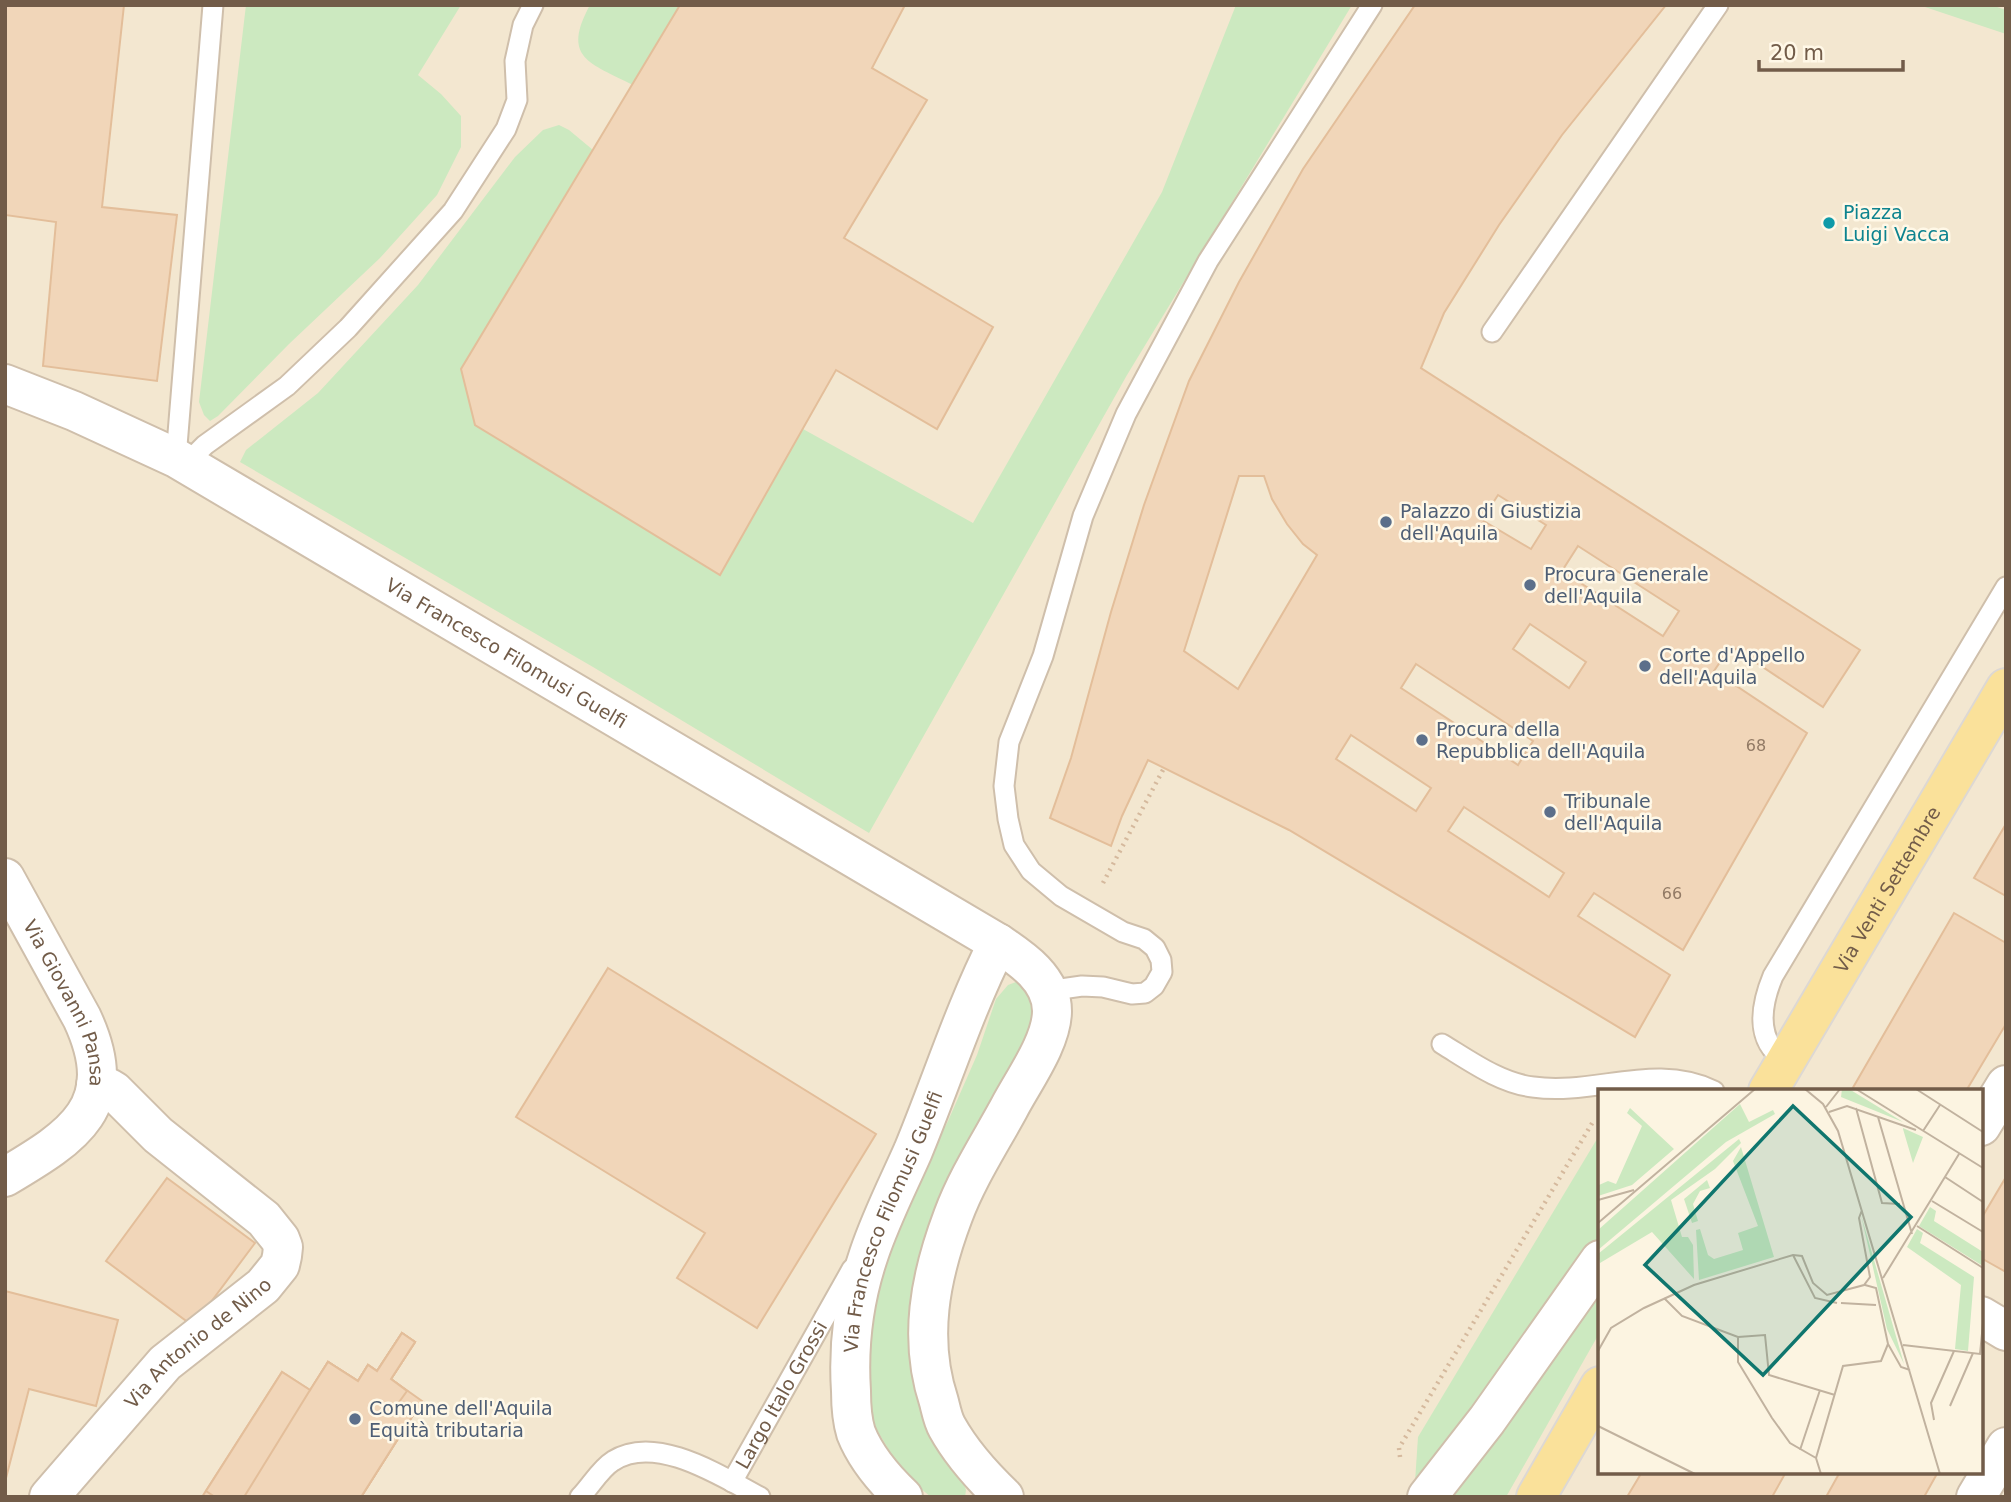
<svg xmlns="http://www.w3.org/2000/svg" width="2011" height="1502" font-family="'DejaVu Sans',sans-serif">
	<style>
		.residential { fill: #f3e7d0; fill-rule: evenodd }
		.green { fill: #cce9c0 }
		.building { fill: #f1d6b9; stroke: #e3be9a; stroke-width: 2; fill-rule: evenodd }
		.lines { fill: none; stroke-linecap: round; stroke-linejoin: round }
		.service-casing { stroke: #cfbfab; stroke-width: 23 }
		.minor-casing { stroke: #cfbfab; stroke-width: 42 }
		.primary-casing { stroke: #ddd8d3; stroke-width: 42 }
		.path { stroke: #d5b99d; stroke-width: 4.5; stroke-dasharray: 2 5; stroke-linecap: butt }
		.service { stroke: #fff; stroke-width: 19 }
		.minor { stroke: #fff; stroke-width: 38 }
		.primary { stroke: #fae19a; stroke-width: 38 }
		.culture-dot { fill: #0f9aa8; stroke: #fff8e7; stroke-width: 2.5 }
		.service-dot { fill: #5c6f8a; stroke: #fff8e7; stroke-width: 2.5 }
		.labels { text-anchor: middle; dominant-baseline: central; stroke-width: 5; stroke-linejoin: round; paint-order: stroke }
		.number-label { font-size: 16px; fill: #927a65 }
		.culture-label { font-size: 19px; fill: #0d838f; stroke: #fff8e7; text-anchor: start }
		.service-label { font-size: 19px; fill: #4e5e75; stroke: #fff8e7; text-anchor: start }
		.street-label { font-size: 19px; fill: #725c49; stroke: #fff8e7 }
		.inset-road { fill: none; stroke: #c1b29f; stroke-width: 2 }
		.view { fill: #0f766e; fill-opacity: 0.15; stroke: #0f766e; stroke-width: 3.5 }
		.inset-edge { fill: none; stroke: #725c49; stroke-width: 3.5 }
	</style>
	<rect width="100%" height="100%" fill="#fcf4e1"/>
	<path class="residential" d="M 5,5 L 2006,5 L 2006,1497 L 5,1497 ZM 1600,1091 L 1981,1091 L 1981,1472 L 1600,1472 Z"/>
	<g class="green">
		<path d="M 246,5 L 461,5 L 418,75 L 441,94 L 461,116 L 461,147 L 437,195 L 380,258 L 289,344 L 218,416 L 210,421 L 204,415 L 199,402 Z"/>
		<path d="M 590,5 L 680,5 L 633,85 C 590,63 561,58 590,5 Z"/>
		<path d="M 1236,5 L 1352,5 L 1127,375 L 869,833 L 593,667 L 240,462 L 246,450 L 318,393 L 418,285 L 515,157 L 543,130 L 559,125 L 569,130 L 593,150 L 461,369 L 475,425 L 720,575 L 803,429 L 973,523 L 1162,192 Z"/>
		<path d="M 1919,5 L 1991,5 L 2006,10 L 2006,34 Z"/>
		<path d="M 1016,982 L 1026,986 L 1043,1006 L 998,1110 L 917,1380 L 925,1427 L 938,1450 L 961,1476 L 966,1490 L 965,1497 L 931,1497 L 920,1488 L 893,1457 L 874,1425 L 869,1400 L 869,1352 L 873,1311 L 885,1257 L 903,1209 L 948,1121 L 977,1055 L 996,999 L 1008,985 Z"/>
		<path d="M 1600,1134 L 1600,1235 L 1577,1268 L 1439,1454 L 1415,1482 L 1418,1437 Z"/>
		<path d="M 1600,1284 L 1600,1332 L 1506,1497 L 1453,1497 Z"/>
	</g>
	<g class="building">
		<path d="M 5,5 L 124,5 L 102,207 L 177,215 L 157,381 L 43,366 L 56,222 L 5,215 Z"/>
		<path d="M 680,5 L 905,5 L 872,68 L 927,100 L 844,238 L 993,327 L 937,429 L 836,370 L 720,575 L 475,425 L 461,369 Z"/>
		<path d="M 1415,5 L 1666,5 L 1562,135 L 1499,225 L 1444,313 L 1421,368 L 1860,650 L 1823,707 L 1731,646 L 1714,671 L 1807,733 L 1683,950 L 1594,893 L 1578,916 L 1670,975 L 1635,1037 L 1289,830 L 1148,760 L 1122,816 L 1111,846 L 1050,818 L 1071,758 L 1111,612 L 1144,505 L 1189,381 L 1239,282 L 1303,169 ZM 1239,476 L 1264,476 L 1272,499 L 1287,524 L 1303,544 L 1317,555 L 1238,689 L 1184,651 ZM 1498,495 L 1546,525 L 1531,549 L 1482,520 ZM 1578,546 L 1679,611 L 1663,636 L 1562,571 ZM 1530,624 L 1586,662 L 1569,688 L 1513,649 ZM 1416,664 L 1533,741 L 1518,765 L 1401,688 ZM 1351,735 L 1431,788 L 1416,811 L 1336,759 ZM 1464,807 L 1564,873 L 1549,897 L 1448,831 Z"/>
		<path d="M 2006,824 L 2006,896 L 1974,878 Z"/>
		<path d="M 1954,913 L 2006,943 L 2006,1024 L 1966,1091 L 1851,1091 Z"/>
		<path d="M 608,968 L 876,1134 L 757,1328 L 677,1278 L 705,1233 L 516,1117 Z"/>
		<path d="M 2006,1177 L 2006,1272 L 1981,1258 L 1981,1219 Z"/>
		<path d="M 167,1178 L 255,1243 L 193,1326 L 106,1261 Z"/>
		<path d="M 5,1291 L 118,1320 L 96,1406 L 29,1389 L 5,1482 Z"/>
		<path d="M 402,1333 L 415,1342 L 391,1379 L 407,1391 L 397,1405 L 413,1415 L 361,1497 L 244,1497 L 328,1362 L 358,1381 L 368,1365 L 377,1371 Z"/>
		<path d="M 402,1333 L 415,1342 L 391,1379 L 407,1391 L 397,1405 L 413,1415 L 361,1497 L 244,1497 L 328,1362 L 358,1381 L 368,1365 L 377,1371 Z"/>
		<path d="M 402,1333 L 415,1342 L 391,1379 L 422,1401 L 361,1497 L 244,1497 L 328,1362 L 358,1381 L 368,1365 L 377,1371 Z"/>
		<path d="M 402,1333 L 415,1342 L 391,1379 L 407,1391 L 397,1405 L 413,1415 L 361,1497 L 202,1497 L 282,1372 L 310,1390 L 328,1362 L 358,1381 L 368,1365 L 377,1371 Z"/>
		<path d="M 282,1372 L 310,1390 L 244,1497 L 215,1497 L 206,1491 Z"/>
		<path d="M 1642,1472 L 1786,1472 L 1772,1497 L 1627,1497 Z"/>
		<path d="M 1840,1472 L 1938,1472 L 1924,1497 L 1826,1497 Z"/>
	</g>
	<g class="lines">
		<g class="service-casing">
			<g id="service">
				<path d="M 1492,332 L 1718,5"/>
				<path d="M 176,458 L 213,5"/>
				<path d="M 186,464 L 205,445 L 287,386 L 348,328 L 453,211 L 506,129 L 517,100 L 515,61 L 523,25 L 533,5"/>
				<path d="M 1047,991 L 1082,986 L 1103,987 L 1132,994 L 1145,993 L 1154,986 L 1162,972 L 1161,960 L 1155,948 L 1144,939 L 1123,932 L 1061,896 L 1031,871 L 1014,845 L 1008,819 L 1004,786 L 1009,742 L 1043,656 L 1083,516 L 1126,414 L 1208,261 L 1372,5"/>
				<path d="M 1442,1044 C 1470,1061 1500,1083 1533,1087 C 1594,1096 1655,1062 1714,1091"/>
				<path d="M 1786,1061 C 1754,1041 1761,1005 1773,976 L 2006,587"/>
				<path id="s1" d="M 732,1482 L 852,1269"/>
				<path d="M 580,1497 C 591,1486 600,1469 613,1461 C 656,1433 722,1477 760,1497"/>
			</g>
		</g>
		<g class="minor-casing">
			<g id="minor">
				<path id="s2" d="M 5,384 L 74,411 L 176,458 L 998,943 C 1022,959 1052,979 1052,1011 C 1052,1042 1023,1081 1009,1108 C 990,1143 967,1178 953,1216 C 930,1277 918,1339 939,1402 C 941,1410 943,1420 947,1427 C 962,1454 982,1476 1004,1497"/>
				<path id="s3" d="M 5,878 L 82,1018 C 123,1106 74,1136 5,1177"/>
				<path d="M 1981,1126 L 2006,1085"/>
				<path d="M 1981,1316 L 2006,1331"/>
				<path id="s4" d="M 49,1497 L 165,1363 L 263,1286 L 280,1265 L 282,1256 L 283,1247 L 280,1239 L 264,1219 L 158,1135 L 114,1091 L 109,1088 L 96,1085"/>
				<path id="s5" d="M 903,1497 C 883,1478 866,1458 856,1433 C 852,1420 851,1404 851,1391 C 848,1345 854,1298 869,1254 C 881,1218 898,1185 913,1151 C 942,1081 964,1010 998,943"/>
				<path d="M 1427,1497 L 1487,1420 L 1600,1260"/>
				<path d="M 1976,1497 L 2006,1447"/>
			</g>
		</g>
		<g class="primary-casing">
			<g id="primary">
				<path id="s6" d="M 1768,1091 L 2006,688"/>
				<path d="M 1536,1497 L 1600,1386"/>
			</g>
		</g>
		<g class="path">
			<path d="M 1103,883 L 1164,768"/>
			<path d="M 1400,1457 L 1399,1448 L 1594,1120"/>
		</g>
		<use href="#service" class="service"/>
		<use href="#minor" class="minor"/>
		<use href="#primary" class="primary"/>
	</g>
	<circle class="culture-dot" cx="1829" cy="223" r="7"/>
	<g class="service-dot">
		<circle cx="1386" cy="522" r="7"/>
		<circle cx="1530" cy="585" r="7"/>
		<circle cx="1645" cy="666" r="7"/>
		<circle cx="1422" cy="740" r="7"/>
		<circle cx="1550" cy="812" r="7"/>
		<circle cx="355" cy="1419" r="7"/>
	</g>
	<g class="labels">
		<g class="number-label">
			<text x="1756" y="745">68</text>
			<text x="1672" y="893">66</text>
		</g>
		<g class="culture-label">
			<text x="1843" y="212">Piazza<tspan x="1843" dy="22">Luigi Vacca</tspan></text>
		</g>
		<g class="service-label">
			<text x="1400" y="511">Palazzo di Giustizia<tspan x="1400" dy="22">dell'Aquila</tspan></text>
			<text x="1544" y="574">Procura Generale<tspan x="1544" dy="22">dell'Aquila</tspan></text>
			<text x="1659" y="655">Corte d'Appello<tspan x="1659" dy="22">dell'Aquila</tspan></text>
			<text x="1436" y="729">Procura della<tspan x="1436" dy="22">Repubblica dell'Aquila</tspan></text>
			<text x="1564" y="801">Tribunale<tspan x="1564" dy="22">dell'Aquila</tspan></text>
			<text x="369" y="1408">Comune dell'Aquila<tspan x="369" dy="22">Equità tributaria</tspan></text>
		</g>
		<g class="street-label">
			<text stroke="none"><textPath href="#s2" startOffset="570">Via Francesco Filomusi Guelfi</textPath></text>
			<text stroke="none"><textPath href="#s6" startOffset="234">Via Venti Settembre</textPath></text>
			<text stroke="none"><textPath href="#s3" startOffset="140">Via Giovanni Pansa</textPath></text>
			<text stroke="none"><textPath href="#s5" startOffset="299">Via Francesco Filomusi Guelfi</textPath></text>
			<text stroke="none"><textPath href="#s4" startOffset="215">Via Antonio de Nino</textPath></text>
			<text stroke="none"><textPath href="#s1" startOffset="100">Largo Italo Grossi</textPath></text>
		</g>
	</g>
	<g transform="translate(1598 1089)">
		<rect width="385" height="385" fill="#fcf4e1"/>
		<path d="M 244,0 L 251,0 L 305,33 L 243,8 ZM 142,15 L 151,33 L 175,21 L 177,25 L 128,53 L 0,161 L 0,141 ZM 32,19 L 76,60 L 34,96 L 0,107 L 1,96 L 10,92 L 18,95 L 44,37 L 29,24 ZM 305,39 L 325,48 L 315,74 L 305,40 ZM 141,50 L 143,54 L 117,80 L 73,111 L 84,148 L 90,148 L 95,156 L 96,190 L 54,143 L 2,174 L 0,165 ZM 143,58 L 176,168 L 101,191 L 98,141 L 102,140 L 110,166 L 116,170 L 145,161 L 140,144 L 160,137 L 135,72 ZM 109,91 L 112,99 L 102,102 L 95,115 L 100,132 L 94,134 L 86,110 ZM 332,118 L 338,122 L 336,132 L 385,163 L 385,177 L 321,137 ZM 263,126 L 306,275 L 289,240 ZM 319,140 L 325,144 L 322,154 L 376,188 L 370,262 L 357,260 L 363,196 L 309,158 Z" fill="#cce9c0"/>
		<path class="inset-road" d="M 207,0 L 225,15 L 240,42 L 342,385M 258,0 L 385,79M 318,0 L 385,43M 228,18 L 242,0M 258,19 L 284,114 L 302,115M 231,23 L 249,17 L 318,41M 280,28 L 314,145M 325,42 L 342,16M 347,88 L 385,113M 0,111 L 36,101M 334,112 L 385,143M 0,134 L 157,0M 319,137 L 385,179M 195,166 L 217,209 L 239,214M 285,189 L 361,65M 267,196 L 278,199 L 290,255 L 303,278 L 312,281M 66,209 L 84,227 L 140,248 L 140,273 L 174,329 L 192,354 L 218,369M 243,214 L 278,216M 140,248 L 167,246 L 171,286 L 237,306M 305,256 L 382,265 L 385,234M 0,262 L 13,239 L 46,219 L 96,196 L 195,166 L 204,167 L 215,194 L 229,206 L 266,196 L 272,188 L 261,129 L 264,121M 352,317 L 375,264M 336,331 L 333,314 L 356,262M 0,337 L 97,385M 202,361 L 222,301M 223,385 L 218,369 L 245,277 L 283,272 L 290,255"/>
		<path class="view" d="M 195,17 L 313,128 L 165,286 L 47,176 Z"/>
		<rect width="385" height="385" class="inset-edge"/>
	</g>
	<rect width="2011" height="1502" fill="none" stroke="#725c49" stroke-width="14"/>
	<path d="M1759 60v10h144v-10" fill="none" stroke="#725c49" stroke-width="3.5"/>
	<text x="1770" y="60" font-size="21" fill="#725c49" stroke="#fff8e7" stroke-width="5" paint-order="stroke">20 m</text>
</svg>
